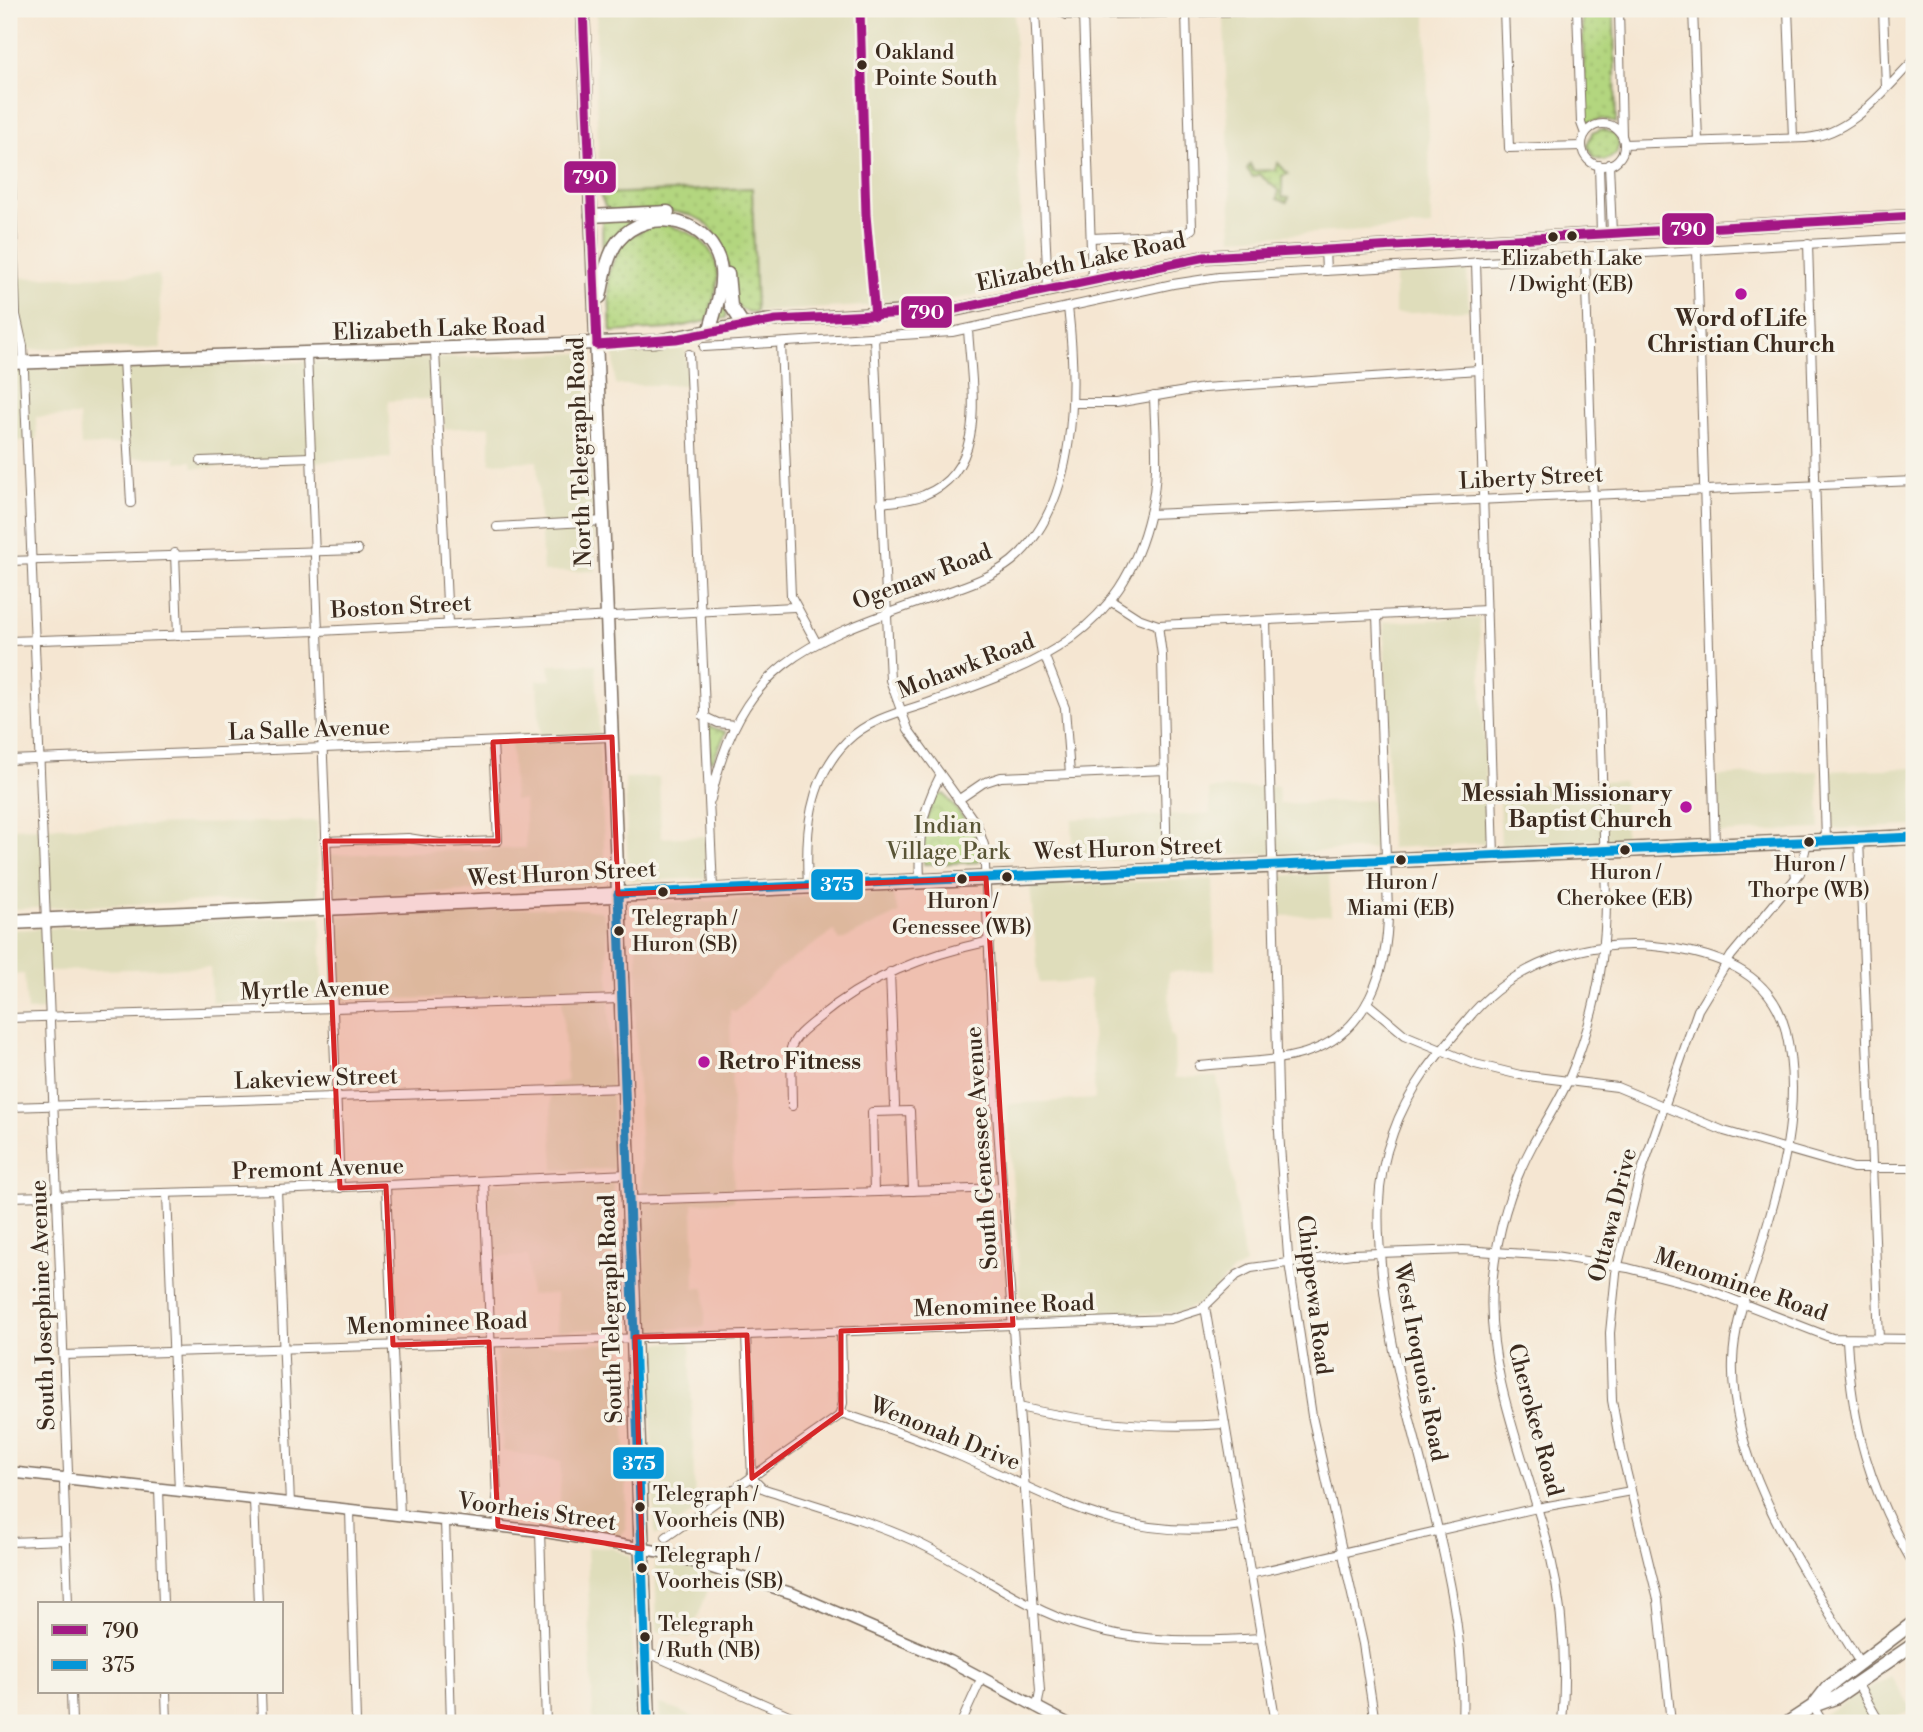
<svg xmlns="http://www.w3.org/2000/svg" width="1923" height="1732" font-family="'Libre Bodoni',serif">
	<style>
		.built { fill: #dfddbb }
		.grass { fill: url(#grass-dots); stroke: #77804e; stroke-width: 2 }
		.park { fill: url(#park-crowns); stroke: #77804e; stroke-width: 2 }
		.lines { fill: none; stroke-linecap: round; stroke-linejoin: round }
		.minor-casing { stroke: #7c6c5d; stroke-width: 10 }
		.tertiary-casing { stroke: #7c6c5d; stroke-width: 13 }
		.secondary-casing { stroke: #7c6c5d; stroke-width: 15 }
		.primary-casing { stroke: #7c6c5d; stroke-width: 15 }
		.trunk-casing { stroke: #7c6c5d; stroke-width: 17 }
		.minor { stroke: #fff; stroke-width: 8 }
		.tertiary { stroke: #fff; stroke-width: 10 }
		.secondary { stroke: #fff; stroke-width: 12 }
		.primary { stroke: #fff; stroke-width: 12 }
		.trunk { stroke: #fff; stroke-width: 14 }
		.bus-1-casing { stroke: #f7f3e8; stroke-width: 14 }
		.bus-2-casing { stroke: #f7f3e8; stroke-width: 14 }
		.bus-1 { stroke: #a31984; stroke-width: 9 }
		.bus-2 { stroke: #0696d7; stroke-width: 9 }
		.marked { fill: #d62828; fill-opacity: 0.2; stroke: #d62828; stroke-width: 5; stroke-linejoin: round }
		.bus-dot { fill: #3b2a1e; stroke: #f7f3e8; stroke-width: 2.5 }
		.poi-dot { fill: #b5179e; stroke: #f7f3e8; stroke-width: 2.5 }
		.labels { text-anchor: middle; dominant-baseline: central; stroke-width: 7; stroke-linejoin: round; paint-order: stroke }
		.bus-label { font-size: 21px; fill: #3b2a1e; stroke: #f7f3e8; text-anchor: start }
		.street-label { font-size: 23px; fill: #3b2a1e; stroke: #f7f3e8 }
		.poi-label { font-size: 23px; font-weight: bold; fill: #3b2a1e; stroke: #f7f3e8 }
		.park-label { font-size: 23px; fill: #595536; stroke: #f7f3e8 }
		.line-badge { stroke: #f7f3e8; stroke-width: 2.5 }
		.badge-label { font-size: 19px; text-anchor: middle; font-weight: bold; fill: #fff }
	</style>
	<defs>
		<pattern id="grass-dots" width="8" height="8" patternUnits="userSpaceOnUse" patternTransform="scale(1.75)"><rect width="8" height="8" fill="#b3d67f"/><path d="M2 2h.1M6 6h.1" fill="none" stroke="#9bb86d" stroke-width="1.8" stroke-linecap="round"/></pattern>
		<pattern id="park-crowns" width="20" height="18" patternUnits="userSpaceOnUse" patternTransform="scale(1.75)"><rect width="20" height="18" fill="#b3d67f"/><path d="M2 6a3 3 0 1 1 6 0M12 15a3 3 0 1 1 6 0" fill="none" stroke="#9bb86d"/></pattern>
	</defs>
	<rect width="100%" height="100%" fill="#f7f3e8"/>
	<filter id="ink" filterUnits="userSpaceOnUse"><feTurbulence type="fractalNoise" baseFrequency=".0143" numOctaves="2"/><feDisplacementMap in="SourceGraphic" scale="14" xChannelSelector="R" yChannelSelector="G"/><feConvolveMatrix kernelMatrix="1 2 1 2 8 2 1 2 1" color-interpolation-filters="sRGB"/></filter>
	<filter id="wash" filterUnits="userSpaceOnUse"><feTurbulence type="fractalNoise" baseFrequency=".00686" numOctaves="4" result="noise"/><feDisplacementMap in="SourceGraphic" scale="28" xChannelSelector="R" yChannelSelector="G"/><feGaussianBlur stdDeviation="1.57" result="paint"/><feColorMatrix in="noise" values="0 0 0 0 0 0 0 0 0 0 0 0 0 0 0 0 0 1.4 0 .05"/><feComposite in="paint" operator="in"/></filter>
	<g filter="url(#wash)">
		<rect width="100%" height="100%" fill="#f5e6d2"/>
		<g class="built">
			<path d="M 597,9 L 1014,9 L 1022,278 L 971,296 L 937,302 L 756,312 L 751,188 L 600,194 L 595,67 Z"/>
			<path d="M 1426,14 L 1431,226 L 1232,238 L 1224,18 Z"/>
			<path d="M 1467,271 L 1469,310 L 1395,314 L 1395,275 Z"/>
			<path d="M 159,275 L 161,349 L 77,347 L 9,351 L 9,278 Z"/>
			<path d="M 686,349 L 687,385 L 615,385 L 614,353 Z"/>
			<path d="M 581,353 L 586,359 L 596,571 L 543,572 L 537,461 L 490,463 L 490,426 L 444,429 L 443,398 L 388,401 L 391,458 L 193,468 L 192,461 L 176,462 L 176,457 L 123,458 L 122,444 L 81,446 L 79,416 L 36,417 L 37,439 L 9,442 L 9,371 Z"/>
			<path d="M 1479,618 L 1488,843 L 1390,848 L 1384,622 Z"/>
			<path d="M 596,664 L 605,870 L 602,880 L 596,885 L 331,897 L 329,855 L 526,848 L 524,800 L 514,800 L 511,735 L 540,733 L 537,680 L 551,680 L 549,665 Z"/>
			<path d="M 1914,768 L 1914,826 L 1831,829 L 1827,771 Z"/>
			<path d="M 1818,771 L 1820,829 L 1719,833 L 1717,776 Z"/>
			<path d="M 659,777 L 661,838 L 706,836 L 706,878 L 633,881 L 628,876 L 625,778 Z"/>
			<path d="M 1623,781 L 1625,838 L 1501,845 L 1499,792 L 1532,790 L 1532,785 Z"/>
			<path d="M 1278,786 L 1279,804 L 1373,800 L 1374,849 L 1087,861 L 1073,859 L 1072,819 L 1210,814 L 1209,789 Z"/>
			<path d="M 317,821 L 318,897 L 9,909 L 9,828 Z"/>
			<path d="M 1329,873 L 1331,915 L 1277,916 L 1276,876 Z"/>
			<path d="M 1213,879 L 1215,970 L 1169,972 L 1170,1036 L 1174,1036 L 1175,1078 L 1217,1077 L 1245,1265 L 1232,1272 L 1202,1303 L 1177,1313 L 1022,1317 L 1007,1104 L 1095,1099 L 1090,981 L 1039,983 L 1030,886 Z"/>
			<path d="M 892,892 L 899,913 L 840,941 L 834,931 L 778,969 L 735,1012 L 730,1009 L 734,1201 L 693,1203 L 695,1288 L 705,1288 L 705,1327 L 647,1330 L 635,1006 L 638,981 L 636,915 L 639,909 L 647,904 Z"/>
			<path d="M 559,907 L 601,911 L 607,925 L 614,1169 L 554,1170 L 550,1084 L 567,1081 L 562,996 L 338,1000 L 334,916 Z"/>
			<path d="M 321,916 L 323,1000 L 212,1002 L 210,967 L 54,971 L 43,973 L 44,1010 L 27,1011 L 24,974 L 9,975 L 9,930 Z"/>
			<path d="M 607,1179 L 613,1182 L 619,1329 L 557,1331 L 556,1294 L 530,1295 L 528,1256 L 492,1257 L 488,1191 L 494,1183 Z"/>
			<path d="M 690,1341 L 695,1512 L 655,1536 L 649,1344 Z"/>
			<path d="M 621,1343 L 627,1472 L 626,1529 L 618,1538 L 559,1527 L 561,1461 L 503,1451 L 496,1346 Z"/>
			<path d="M 587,1547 L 612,1548 L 630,1556 L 635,1723 L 593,1723 Z"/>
			<path d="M 659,1556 L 715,1571 L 690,1638 L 657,1631 L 655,1558 Z"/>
			<path d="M 1890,1676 L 1913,1710 L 1883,1723 L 1809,1723 Z"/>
			<path d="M 659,1703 L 707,1723 L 660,1723 Z"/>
		</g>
		<g class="grass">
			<path d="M 1582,9 L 1614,9 L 1616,123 L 1602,119 L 1586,123 Z"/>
			<path d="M 1602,129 L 1615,134 L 1619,144 L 1616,154 L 1604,161 L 1594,158 L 1587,145 L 1592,133 Z"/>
			<path d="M 1278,163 L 1288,174 L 1282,176 L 1282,197 L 1289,198 L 1287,202 L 1277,199 L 1279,191 L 1259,174 L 1253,177 L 1247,169 L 1250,164 L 1253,171 L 1275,170 Z"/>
			<path d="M 752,188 L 756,312 C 747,313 740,310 734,304 C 724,209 700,208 612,211 L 605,206 L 600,194 Z"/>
			<path d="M 666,214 C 727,226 725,266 726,318 L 715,320 C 719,302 726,284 722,266 C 709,201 625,202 603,262 L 602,218 Z"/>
			<path d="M 657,223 C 687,229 716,240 718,277 C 718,290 710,308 707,321 L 669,329 L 611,332 L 608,274 L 623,240 Z"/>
			<path d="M 709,726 L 726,732 L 713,760 L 710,760 Z"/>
		</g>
		<path class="park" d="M 944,794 L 974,831 L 979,862 L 924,864 C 923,841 924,816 936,796 Z"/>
	</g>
	<g filter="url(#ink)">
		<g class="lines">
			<g class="minor-casing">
				<g id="minor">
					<path d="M 1035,9 L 1048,290"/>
					<path d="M 1056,9 L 1067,15 L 1346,9"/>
					<path d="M 1504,9 L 1509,148 L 1582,146"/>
					<path d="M 1577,9 L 1581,123 L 1585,134"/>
					<path d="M 1619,9 L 1622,136"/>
					<path d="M 1693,9 L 1698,141"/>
					<path d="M 1788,9 L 1793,138"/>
					<path d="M 1883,9 L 1886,87"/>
					<path d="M 1083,14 L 1092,279"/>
					<path d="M 9,123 L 16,315 L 23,346 L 68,1472 L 64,1485 L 68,1604"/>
					<circle cx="1603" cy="145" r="21"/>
					<path d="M 1624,144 L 1806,138 C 1852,134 1883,91 1914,60"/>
					<path d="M 1609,164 L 1612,233"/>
					<path d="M 1599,165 L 1601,234"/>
					<path d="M 1091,238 L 1184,234 L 1192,229 L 1186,12"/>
					<path d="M 1808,243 L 1826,841"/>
					<path d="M 1325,249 L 1326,271"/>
					<path d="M 1697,250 L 1715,846"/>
					<path d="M 1476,262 L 1494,856"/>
					<path d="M 874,337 L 890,680 L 908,729 L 977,825 L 984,845 L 996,1101 L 1040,1691 L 1037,1708"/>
					<path d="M 781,343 L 791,596 L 816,642"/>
					<path d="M 704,347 L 952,332 L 1173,284 L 1219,277 L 1914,238"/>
					<path d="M 435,350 L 448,624"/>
					<path d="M 307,354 L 340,1188"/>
					<path d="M 689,354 L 713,889"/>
					<path d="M 123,359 L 131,503"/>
					<path d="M 1073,403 L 1116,403 L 1203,388 L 1479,370"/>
					<path d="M 201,461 L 311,457"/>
					<path d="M 881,503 C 895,501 910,501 924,495 C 990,469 971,385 968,329"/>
					<path d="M 1150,514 L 1914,481"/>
					<path d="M 497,527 L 604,521"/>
					<path d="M 175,553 L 178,636"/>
					<path d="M 9,561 L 358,550"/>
					<path d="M 1110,600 L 1138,618 L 1158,625 L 1487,610"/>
					<path d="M 1266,620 L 1279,1132 L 1288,1256 L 1312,1416 L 1363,1644 L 1375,1723"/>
					<path d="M 1158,625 L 1162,655 L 1167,870"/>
					<path d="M 9,641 L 319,631 L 794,607"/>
					<path d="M 1045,657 L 1065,708 L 1070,774"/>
					<path d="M 703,716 L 718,723 L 735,725"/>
					<path d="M 9,760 L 612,737"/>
					<path d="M 711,799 C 740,664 806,642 925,600 C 954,589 987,581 1012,561 C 1079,505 1077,386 1068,307"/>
					<path d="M 958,800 L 983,783 L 1001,777 L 1165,770"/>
					<path d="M 1859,839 L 1879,1340"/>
					<path d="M 325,841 L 408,838 L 440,843 L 498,841 L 493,742"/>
					<path d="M 1780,844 L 1794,862 L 1796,878"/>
					<path d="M 920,881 C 918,841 921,812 940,776"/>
					<path d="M 808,885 C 805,834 808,780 847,741 C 869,719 900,712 928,703 C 1035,665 1121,637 1150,513 C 1160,475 1155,435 1154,396"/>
					<path d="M 890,972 L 895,1105"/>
					<path d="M 1367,1003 L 1405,1035 L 1475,1064 L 1520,1075 L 1617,1087 L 1724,1131 L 1853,1168 L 1914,1168"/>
					<path d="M 9,1018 L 621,999"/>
					<path d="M 1199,1066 C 1233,1062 1272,1063 1305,1053 C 1368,1034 1388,969 1388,911 L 1377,615"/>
					<path d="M 792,1106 L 791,1048 C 795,1036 806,1028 816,1020 C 867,977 925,955 990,941"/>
					<path d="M 9,1107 L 625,1088"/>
					<path d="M 484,1182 L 498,1526"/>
					<path d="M 386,1186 L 400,1515"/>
					<path d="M 277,1190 L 290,1504"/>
					<path d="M 874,1192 L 872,1112 L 910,1111 L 913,1191"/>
					<path d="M 167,1194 L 179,1491"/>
					<path d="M 9,1197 L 277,1190 L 629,1174"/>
					<path d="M 630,1200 L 1003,1188"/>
					<path d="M 1205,1307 L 1276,1723"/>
					<path d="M 746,1335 L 752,1478"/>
					<path d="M 1847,1340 C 1852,1427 1869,1489 1914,1565"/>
					<path d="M 64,1355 L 746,1335 L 1170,1319 L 1202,1309 L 1237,1275 L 1251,1268 L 1352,1254 L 1463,1250 L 1555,1256 L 1628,1268 L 1698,1286 L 1832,1338 L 1914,1339"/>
					<path d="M 1019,1407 C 1088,1423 1155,1429 1225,1424"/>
					<path d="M 841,1413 C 882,1426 922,1440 962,1457 C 1062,1502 1127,1543 1242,1526"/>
					<path d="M 752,1478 L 762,1488 C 812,1505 863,1518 912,1540 C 958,1561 999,1590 1043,1611 C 1112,1643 1187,1643 1261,1638"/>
					<path d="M 159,1489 L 163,1604"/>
					<path d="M 254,1500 L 258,1604"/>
					<path d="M 350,1510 L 356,1723"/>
					<path d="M 445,1520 L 451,1723"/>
					<path d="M 540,1531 L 546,1723"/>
					<path d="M 666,1537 L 839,1416 L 843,1403 L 841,1331"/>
					<path d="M 9,1542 L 66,1540"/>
					<path d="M 1250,1574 L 1537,1508 L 1631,1491"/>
					<path d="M 646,1652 L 807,1723"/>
					<path d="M 1857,1683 L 1880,1723"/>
					<path d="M 71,1692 L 72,1723"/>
					<path d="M 166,1692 L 167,1723"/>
					<path d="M 261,1692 L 262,1723"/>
					<path d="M 1813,1706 L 1823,1723"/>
					<path d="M 961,1723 L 982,1677"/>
					<path d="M 1462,1723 C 1469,1574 1400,1431 1383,1283 C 1377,1231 1374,1183 1393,1133 C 1408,1089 1437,1055 1466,1021 C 1517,958 1597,935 1676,949 C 1724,957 1771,976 1785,1028 C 1804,1105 1781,1183 1758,1256 C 1747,1291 1734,1325 1733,1361 C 1729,1467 1808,1576 1860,1663"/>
					<path d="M 1562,1723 C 1567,1667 1563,1609 1550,1554 C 1529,1466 1486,1378 1492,1286 C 1496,1236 1510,1187 1533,1144 C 1546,1121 1561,1098 1571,1074 C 1595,1017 1606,959 1606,898 L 1585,256"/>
					<path d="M 1671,1723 L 1658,1600 L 1621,1450 L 1612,1400 L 1610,1333 L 1616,1273 L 1640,1176 L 1698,1010 L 1731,956 L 1800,873 L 1807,842"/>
				</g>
			</g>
			<g class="tertiary-casing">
				<path id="tertiary" d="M 9,1472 L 540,1531 L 662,1552 L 794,1594 L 950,1661 L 1067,1723"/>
			</g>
			<g class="secondary-casing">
				<g id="secondary">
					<path d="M 9,363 L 656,341 L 764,321 L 958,309 L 1205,257 L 1914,216"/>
					<path d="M 1813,1706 L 1827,1688 L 1914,1622"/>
					<path d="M 1787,1723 L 1813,1706 L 1835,1698 L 1914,1644"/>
				</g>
			</g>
			<g class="primary-casing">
				<g id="primary">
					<path d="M 583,9 L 618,894"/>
					<path d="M 591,216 L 668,212"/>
					<path d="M 728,274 L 731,306 L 743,324"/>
					<path d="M 600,297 C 604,279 606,257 618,241 C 649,203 715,220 721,270 C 723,291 714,313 709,333"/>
				</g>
			</g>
			<g class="trunk-casing">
				<g id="trunk">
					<path d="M 618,894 L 648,1723"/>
					<path d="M 9,922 L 1914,837"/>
				</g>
			</g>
			<use href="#minor" class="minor"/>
			<use href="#tertiary" class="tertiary"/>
			<use href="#secondary" class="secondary"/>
			<use href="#primary" class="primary"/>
			<use href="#trunk" class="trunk"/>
			<g class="bus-1-casing">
				<g id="bus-1">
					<path d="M 583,9 L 597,345"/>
					<path d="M 860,9 L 866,215 L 875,316"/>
					<path d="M 597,345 L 676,339 L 776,320 L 946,311 L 1205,257 L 1914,216"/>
				</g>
			</g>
			<g class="bus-2-casing">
				<g id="bus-2">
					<path d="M 618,894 L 1914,837"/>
					<path d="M 618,894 L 648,1723"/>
				</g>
			</g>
			<use href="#bus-1" class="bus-1"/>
			<use href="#bus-2" class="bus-2"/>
		</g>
	</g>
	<path class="marked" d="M 612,737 L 618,894 L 986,878 L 1013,1325 L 841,1331 L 841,1413 L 752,1478 L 747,1335 L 635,1337 L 642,1549 L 498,1526 L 489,1342 L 393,1345 L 386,1186 L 340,1188 L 325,841 L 498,841 L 493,742 Z"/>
	<g class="bus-dot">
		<circle cx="862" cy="65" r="6"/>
		<circle cx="1572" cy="236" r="6"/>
		<circle cx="1553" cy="237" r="6"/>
		<circle cx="1809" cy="842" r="6"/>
		<circle cx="1625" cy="850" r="6"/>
		<circle cx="1401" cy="860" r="6"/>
		<circle cx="1007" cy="877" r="6"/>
		<circle cx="962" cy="879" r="6"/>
		<circle cx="663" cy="892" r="6"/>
		<circle cx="619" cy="931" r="6"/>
		<circle cx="640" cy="1507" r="6"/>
		<circle cx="642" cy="1568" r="6"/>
		<circle cx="645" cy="1637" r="6"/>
	</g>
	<g class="poi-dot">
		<circle cx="1741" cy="294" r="7"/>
		<circle cx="1686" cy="807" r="7"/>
		<circle cx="704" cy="1062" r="7"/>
	</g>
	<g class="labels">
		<g class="bus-label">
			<text x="875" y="53">Oakland<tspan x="875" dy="26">Pointe South</tspan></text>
			<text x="1572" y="259" text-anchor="middle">Elizabeth Lake<tspan x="1572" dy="26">/ Dwight (EB)</tspan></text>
			<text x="1809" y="865" text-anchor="middle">Huron /<tspan x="1809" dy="26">Thorpe (WB)</tspan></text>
			<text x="1625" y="873" text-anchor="middle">Huron /<tspan x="1625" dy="26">Cherokee (EB)</tspan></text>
			<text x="1401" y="883" text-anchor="middle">Huron /<tspan x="1401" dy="26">Miami (EB)</tspan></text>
			<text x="962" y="902" text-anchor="middle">Huron /<tspan x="962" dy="26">Genessee (WB)</tspan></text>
			<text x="632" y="919">Telegraph /<tspan x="632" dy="26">Huron (SB)</tspan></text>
			<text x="653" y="1495">Telegraph /<tspan x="653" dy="26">Voorheis (NB)</tspan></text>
			<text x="655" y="1556">Telegraph /<tspan x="655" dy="26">Voorheis (SB)</tspan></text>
			<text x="658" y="1625">Telegraph<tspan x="658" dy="26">/ Ruth (NB)</tspan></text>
		</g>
		<g class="street-label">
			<text transform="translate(1081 262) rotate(-12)">Elizabeth Lake Road</text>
			<text transform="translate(439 329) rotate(-2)">Elizabeth Lake Road</text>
			<text transform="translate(580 452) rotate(-92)">North Telegraph Road</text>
			<text transform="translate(1531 478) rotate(-3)">Liberty Street</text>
			<text transform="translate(922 577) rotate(-21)">Ogemaw Road</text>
			<text transform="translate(401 607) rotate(-3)">Boston Street</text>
			<text transform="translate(966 666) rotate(-21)">Mohawk Road</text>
			<text transform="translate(309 730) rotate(-2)">La Salle Avenue</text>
			<text transform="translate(1128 849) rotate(-2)">West Huron Street</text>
			<text transform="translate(562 874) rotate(-3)">West Huron Street</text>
			<text transform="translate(315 990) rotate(-2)">Myrtle Avenue</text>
			<text transform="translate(316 1079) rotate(-2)">Lakeview Street</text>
			<text transform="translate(982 1148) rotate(-94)">South Genessee Avenue</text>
			<text transform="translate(318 1169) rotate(-2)">Premont Avenue</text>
			<text transform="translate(1613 1215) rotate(-76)">Ottawa Drive</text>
			<text transform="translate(1741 1285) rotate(19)">Menominee Road</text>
			<text transform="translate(1314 1295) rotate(83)">Chippewa Road</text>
			<text transform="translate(43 1305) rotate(-92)">South Josephine Avenue</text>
			<text transform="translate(1004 1306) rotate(-2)">Menominee Road</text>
			<text transform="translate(611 1309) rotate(-92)">South Telegraph Road</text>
			<text transform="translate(437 1324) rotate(-2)">Menominee Road</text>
			<text transform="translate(1420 1362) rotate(79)">West Iroquois Road</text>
			<text transform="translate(1535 1420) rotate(75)">Cherokee Road</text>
			<text transform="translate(945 1434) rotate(22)">Wenonah Drive</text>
			<text transform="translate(537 1512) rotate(8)">Voorheis Street</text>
		</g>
		<g class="poi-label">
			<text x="1741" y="319">Word of Life<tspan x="1741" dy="26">Christian Church</tspan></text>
			<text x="1672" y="794" text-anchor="end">Messiah Missionary<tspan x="1672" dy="26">Baptist Church</tspan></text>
			<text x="718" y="1062" text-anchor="start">Retro Fitness</text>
		</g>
		<g class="park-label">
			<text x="948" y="826">Indian<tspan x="948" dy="26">Village Park</tspan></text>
		</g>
	</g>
	<g class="line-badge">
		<rect x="563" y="160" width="54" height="34" rx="7" fill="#a31984"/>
		<rect x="1661" y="212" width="54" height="34" rx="7" fill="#a31984"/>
		<rect x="900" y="295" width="53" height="34" rx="7" fill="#a31984"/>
		<rect x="810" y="868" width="54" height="33" rx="7" fill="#0696d7"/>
		<rect x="612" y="1446" width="53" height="34" rx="7" fill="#0696d7"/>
	</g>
	<g class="badge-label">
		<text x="590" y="184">790</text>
		<text x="1688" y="236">790</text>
		<text x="926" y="319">790</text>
		<text x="837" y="891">375</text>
		<text x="639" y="1470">375</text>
	</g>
	<rect width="1923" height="1732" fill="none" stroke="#f7f3e8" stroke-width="35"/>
	<rect x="38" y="1602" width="245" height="91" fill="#f7f3e8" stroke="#aca397" stroke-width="2"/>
	<rect x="52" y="1625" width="35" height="10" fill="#a31984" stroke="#aca397" stroke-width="2"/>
	<text x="102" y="1638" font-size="21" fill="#3b2a1e">790</text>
	<rect x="52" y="1660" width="35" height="10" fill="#0696d7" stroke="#aca397" stroke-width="2"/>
	<text x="102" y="1672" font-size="21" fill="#3b2a1e">375</text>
</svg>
